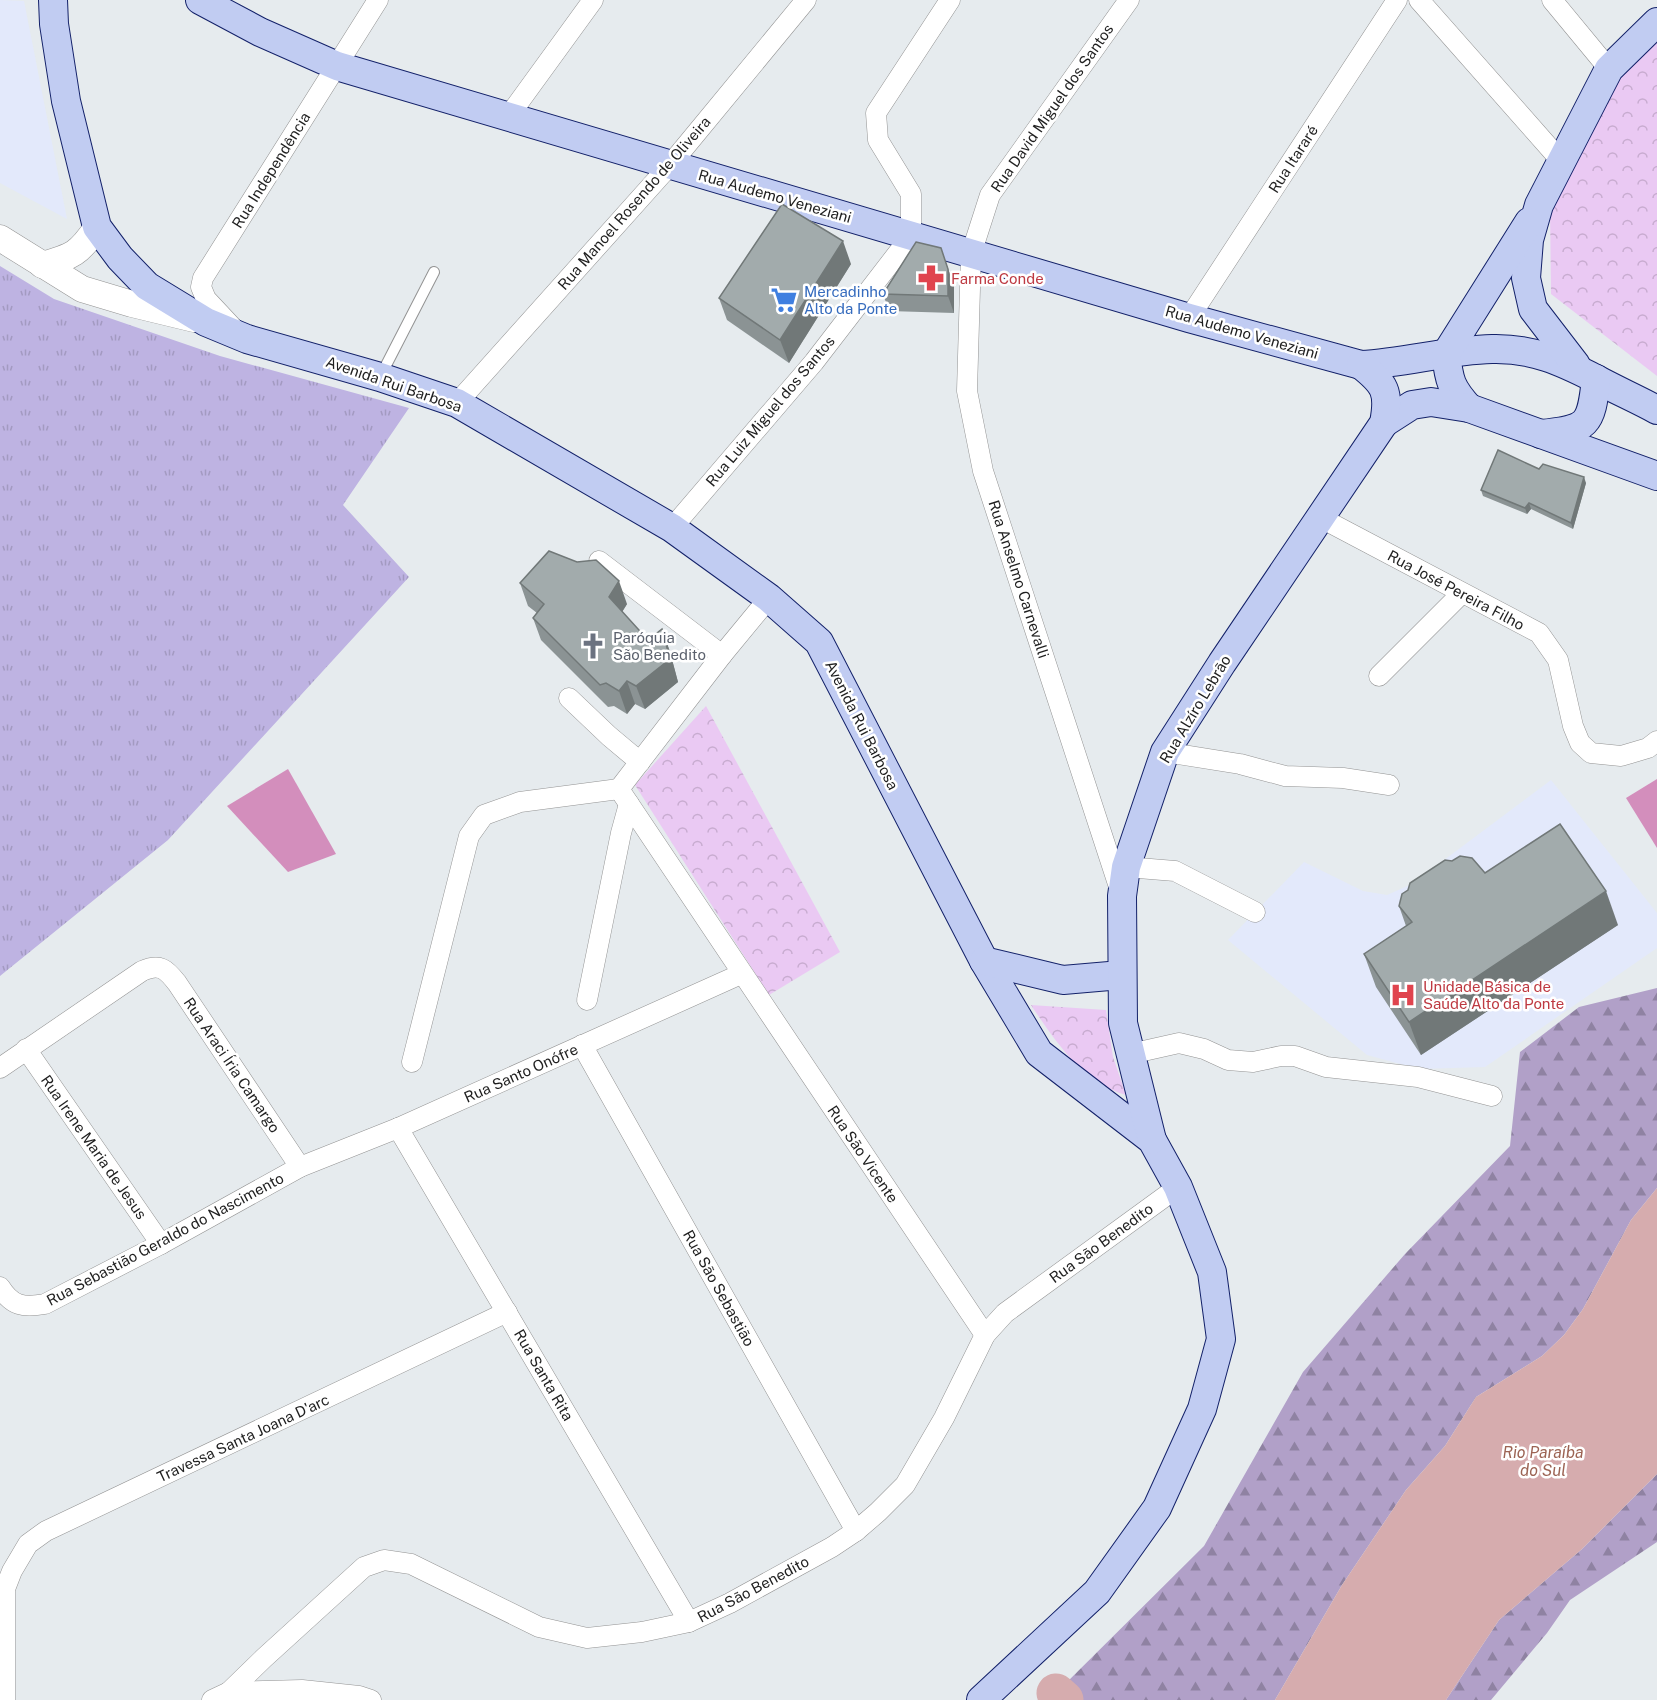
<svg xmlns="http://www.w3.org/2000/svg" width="1657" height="1700" font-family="'Public Sans',sans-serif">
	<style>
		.education { fill: #e3e9fb }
		.grass { fill: url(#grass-tufts) }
		.forest { fill: url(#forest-firs) }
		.park { fill: url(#park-crowns) }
		.pitch { fill: #d38ebc }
		.water { fill: #d6acae }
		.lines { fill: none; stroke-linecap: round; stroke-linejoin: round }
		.river { stroke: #d6acae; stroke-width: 39 }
		.service-casing { stroke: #939393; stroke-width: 12 }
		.minor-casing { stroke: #939393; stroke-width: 21 }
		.tertiary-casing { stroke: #939393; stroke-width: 27 }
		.secondary-casing { stroke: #132169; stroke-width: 30 }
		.service { stroke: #fff; stroke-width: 10 }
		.minor { stroke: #fff; stroke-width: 20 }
		.tertiary { stroke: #fff; stroke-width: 26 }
		.secondary { stroke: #c1ccf2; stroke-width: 28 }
		.wall { fill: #8b9394 }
		.shaded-wall { fill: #717878 }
		.building { fill: #a2abac; stroke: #717878; stroke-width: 1.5 }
		.labels { text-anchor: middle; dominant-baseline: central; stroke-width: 5; stroke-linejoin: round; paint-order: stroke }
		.street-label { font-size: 15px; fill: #1f1f1f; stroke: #fff }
		.health-label { font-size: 15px; fill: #be3a42; stroke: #fff; text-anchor: start }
		.shop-label { font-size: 15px; fill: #366cbe; stroke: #fff; text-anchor: start }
		.worship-label { font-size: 15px; fill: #5b616d; stroke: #fff; text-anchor: start }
		.water-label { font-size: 16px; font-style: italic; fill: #9c6454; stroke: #fff }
	</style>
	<defs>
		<pattern id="grass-tufts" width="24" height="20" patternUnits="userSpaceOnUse" patternTransform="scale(1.5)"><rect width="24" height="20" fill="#beb3e2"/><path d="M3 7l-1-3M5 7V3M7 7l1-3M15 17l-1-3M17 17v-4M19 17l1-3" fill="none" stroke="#a39ac1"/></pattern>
		<pattern id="forest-firs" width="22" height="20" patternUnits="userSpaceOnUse" patternTransform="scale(1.5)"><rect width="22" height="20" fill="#b1a0c8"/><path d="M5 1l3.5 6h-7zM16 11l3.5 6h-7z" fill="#8f82a2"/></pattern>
		<pattern id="park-crowns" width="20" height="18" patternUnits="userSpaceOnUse" patternTransform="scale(1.5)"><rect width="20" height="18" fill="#eac9f3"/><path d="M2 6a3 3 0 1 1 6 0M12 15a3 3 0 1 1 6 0" fill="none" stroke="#c8acd0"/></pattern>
	</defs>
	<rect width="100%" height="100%" fill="#e6ebee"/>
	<g class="education">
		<path d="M 0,0 L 24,1 L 67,219 L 0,183 Z"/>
		<path d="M 1551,780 L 1657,913 L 1657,948 L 1485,1067 L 1419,1069 L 1367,1055 L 1228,940 L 1304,862 L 1363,891 L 1387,895 L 1412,884 Z"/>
	</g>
	<path class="grass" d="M 0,266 L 54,299 L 220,356 L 409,408 L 343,505 L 409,577 L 168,840 L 0,976 Z"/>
	<g class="forest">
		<path d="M 1657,988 L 1657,1188 L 1631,1220 L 1583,1309 L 1564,1335 L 1542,1356 L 1476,1397 L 1445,1446 L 1406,1490 L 1342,1585 L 1275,1700 L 1064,1700 L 1056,1693 L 1204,1546 L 1303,1372 L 1405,1254 L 1510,1146 L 1520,1052 L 1579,1007 Z"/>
		<path d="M 1657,1474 L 1657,1542 L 1570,1600 L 1547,1633 L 1491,1700 L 1446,1700 L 1499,1620 L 1582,1549 Z"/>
	</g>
	<g class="park">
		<path d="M 1657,37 L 1657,376 L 1551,294 L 1550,209 L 1616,75 Z"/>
		<path d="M 706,706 L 840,952 L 769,995 L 635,785 Z"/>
		<path d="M 1031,1005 L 1106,1010 L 1113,1057 L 1126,1095 C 1083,1083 1055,1041 1031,1005 Z"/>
	</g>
	<g class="pitch">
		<path d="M 288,769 L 336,854 L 288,872 L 227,806 Z"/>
		<path d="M 1657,779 L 1657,848 L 1626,798 Z"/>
	</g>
	<path class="water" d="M 1657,1188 L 1657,1474 L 1582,1549 L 1499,1620 L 1446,1700 L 1275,1700 L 1342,1585 L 1406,1490 L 1445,1446 L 1476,1397 L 1542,1356 L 1564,1335 L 1583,1309 L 1631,1220 Z"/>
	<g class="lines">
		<path class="river" d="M 1056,1693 L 1064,1700"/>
		<g class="service-casing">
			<path id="service" d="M 380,377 L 434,272"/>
		</g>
		<g class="minor-casing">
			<g id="minor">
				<path d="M 1419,0 L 1562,162"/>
				<path d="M 1552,0 L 1609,69"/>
				<path d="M 508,117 L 593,0"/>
				<path d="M 1189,318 L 1397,0"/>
				<path d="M 235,330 L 206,299 L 201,287 L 203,278 L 378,0"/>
				<path d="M 457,403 L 670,165 L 806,0"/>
				<path d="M 1321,518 L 1539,633 L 1558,660 L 1573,726 L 1580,743 L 1591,753 L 1621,756 L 1648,748 L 1657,741"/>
				<path d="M 672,528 L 814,362 L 911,236 L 911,194 L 878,140 L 876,113 L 950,0"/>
				<path d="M 599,561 L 722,655"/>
				<path d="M 769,598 L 722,655 L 619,789 L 985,1335"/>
				<path d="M 1379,676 L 1462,593"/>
				<path d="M 569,698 L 609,736 L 640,762"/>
				<path d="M 1165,752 L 1240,764 L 1285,776 L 1343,778 L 1389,785"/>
				<path d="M 1126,867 L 1175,871 L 1255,912"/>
				<path d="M 1120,890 L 983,471 L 967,391 L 971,254 L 990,195 L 1129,0"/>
				<path d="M 587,1000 L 621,833 L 629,804"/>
				<path d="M 582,1045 L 856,1531"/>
				<path d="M 26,1049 L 161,1244"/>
				<path d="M 1130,1054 L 1179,1043 L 1204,1049 L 1228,1060 L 1253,1062 L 1281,1056 L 1295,1056 L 1326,1067 L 1418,1077 L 1492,1096"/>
				<path d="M 412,1062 L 469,836 L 484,815 L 520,802 L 619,789"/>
				<path d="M 0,1068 L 142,971 C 160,963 166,969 177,983 L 300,1167"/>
				<path d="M 398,1128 L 689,1622"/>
				<path d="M 0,1287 C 12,1306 23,1308 45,1304 L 161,1244 L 300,1167 L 398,1128 L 741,974"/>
				<path d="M 229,1692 L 264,1658 L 364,1567 L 384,1560 L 411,1564 L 539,1627 L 587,1638 L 642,1632 L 689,1622 L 730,1603 L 832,1547 L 856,1531 L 878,1512 L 905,1485 L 944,1418 L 985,1335 L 1005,1313 L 1178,1187"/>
				<path d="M 5,1700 L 5,1589 L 12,1571 L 28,1544 L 46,1531 L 507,1312"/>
				<path d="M 212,1700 L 229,1692 L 302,1690 L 359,1696 L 371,1700"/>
			</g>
		</g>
		<g class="tertiary-casing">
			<g id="tertiary">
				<path d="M 0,238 L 82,289 L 132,304 L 194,319"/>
				<path d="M 42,265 C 73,256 79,254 97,227"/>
			</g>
		</g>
		<g class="secondary-casing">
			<g id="secondary">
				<path d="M 53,0 L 54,24 L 66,101 L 97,227 L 120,258 L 147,286 L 206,322 L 247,339 L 380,377 L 457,403 L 672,528 L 769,598 L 819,642 L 984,961 L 1039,1053 L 1152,1140 L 1178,1187 L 1212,1272 L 1221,1339 L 1202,1409 L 1157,1508 L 1097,1592 L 981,1700"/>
				<path d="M 200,0 L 260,32 L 337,66 L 1189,318 L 1361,365 C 1405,363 1448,350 1492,349 C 1532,348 1561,361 1596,379 C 1616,390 1637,399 1657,410"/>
				<path d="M 1576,365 L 1533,309 L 1526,278 L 1529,240 L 1539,205 L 1609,69 L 1657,22"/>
				<path d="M 1469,408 C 1451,388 1449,381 1446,354 L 1529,222"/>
				<path d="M 1384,423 L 1412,405 L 1431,402 L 1469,408 L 1657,476"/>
				<path d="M 1541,434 C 1588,429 1591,426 1596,379"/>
				<path d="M 984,961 L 1063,980 L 1121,975"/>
				<path d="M 1152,1140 L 1123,1023 L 1122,896 L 1126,867 L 1165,752 L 1222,663 L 1384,423 C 1390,392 1385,384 1361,365"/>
			</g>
		</g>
		<use href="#service" class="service"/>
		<use href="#minor" class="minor"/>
		<use href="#tertiary" class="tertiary"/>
		<use href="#secondary" class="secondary"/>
	</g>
	<g class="wall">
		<path d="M 941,248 L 954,286 L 954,313 L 889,311 L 883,294 Z"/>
		<path d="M 851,264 L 789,363 L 727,320 L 719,298 Z"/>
		<path d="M 1539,469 L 1586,483 L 1573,529 L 1531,509 L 1527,514 L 1483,496 L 1481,490 Z"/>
		<path d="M 520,583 L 627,604 L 622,612 L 648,640 L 662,629 L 670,652 L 678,682 L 645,709 L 635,704 L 627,714 L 614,706 L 608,707 L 541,640 L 533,618 L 537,613 L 528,606 Z"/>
		<path d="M 1485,873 L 1618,925 L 1421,1055 L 1376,987 L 1364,954 L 1406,926 L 1399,906 Z"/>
	</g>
	<g class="shaded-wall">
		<path d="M 843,241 L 851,264 L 789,363 L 780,340 Z"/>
		<path d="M 948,269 L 954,286 L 954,313 L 948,296 Z"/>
		<path d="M 1584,477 L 1586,483 L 1573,529 L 1571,523 Z"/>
		<path d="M 1529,503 L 1531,509 L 1527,514 L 1525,508 Z"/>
		<path d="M 619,581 L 627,604 L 617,620 L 609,597 Z"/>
		<path d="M 662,629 L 670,652 L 678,682 L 645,709 L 636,686 Z"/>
		<path d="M 627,681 L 635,704 L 627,714 L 619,691 Z"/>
		<path d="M 1606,891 L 1618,925 L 1421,1055 L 1409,1022 Z"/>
	</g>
	<g class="building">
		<path d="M 782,204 L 843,241 L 780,340 L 719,298 Z"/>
		<path d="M 916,242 L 941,248 L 948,269 L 948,296 L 883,294 Z"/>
		<path d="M 1498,450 L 1539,469 L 1543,464 L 1584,477 L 1571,523 L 1529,503 L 1525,508 L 1481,490 Z"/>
		<path d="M 549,551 L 577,562 L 596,560 L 619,581 L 609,597 L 648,640 L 662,629 L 670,659 L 636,686 L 627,681 L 619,691 L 606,683 L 600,685 L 533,618 L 544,604 L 520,583 Z"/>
		<path d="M 1560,824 L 1606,891 L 1409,1022 L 1364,954 L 1412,922 L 1399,906 L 1402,894 L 1408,890 L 1410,883 L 1445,860 L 1452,861 L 1460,856 L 1472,858 L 1485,873 Z"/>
	</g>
	<defs>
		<g id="pharmacy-bare" transform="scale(2.07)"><path d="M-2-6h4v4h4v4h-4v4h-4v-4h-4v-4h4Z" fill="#e0444e" stroke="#fff" stroke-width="2.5" paint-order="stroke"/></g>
		<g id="supermarket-bare" transform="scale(2.07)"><path d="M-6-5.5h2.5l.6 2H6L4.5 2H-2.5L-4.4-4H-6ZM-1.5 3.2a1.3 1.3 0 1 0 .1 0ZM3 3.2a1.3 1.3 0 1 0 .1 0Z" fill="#3f7fe0" stroke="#fff" stroke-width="2.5" paint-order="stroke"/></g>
		<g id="church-bare" transform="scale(2.07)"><path d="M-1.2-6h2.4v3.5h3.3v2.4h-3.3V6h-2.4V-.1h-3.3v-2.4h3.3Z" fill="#6b7280" stroke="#fff" stroke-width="2.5" paint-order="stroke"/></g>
		<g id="hospital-bare" transform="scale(2.07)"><path d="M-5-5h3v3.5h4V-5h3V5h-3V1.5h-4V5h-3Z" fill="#e0444e" stroke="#fff" stroke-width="2.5" paint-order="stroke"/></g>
	</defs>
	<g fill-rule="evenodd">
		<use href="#pharmacy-bare" x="931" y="278"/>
		<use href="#supermarket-bare" x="784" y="300"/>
		<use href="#church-bare" x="593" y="646"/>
		<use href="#hospital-bare" x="1403" y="995"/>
	</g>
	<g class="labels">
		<g class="street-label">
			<text transform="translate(1052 108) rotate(-55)">Rua David Miguel dos Santos</text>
			<text transform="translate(1293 159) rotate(-57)">Rua Itararé</text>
			<text transform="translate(271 170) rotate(-58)">Rua Independência</text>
			<text transform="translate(775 196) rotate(16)">Rua Audemo Veneziani</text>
			<text transform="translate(634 203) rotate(-49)">Rua Manoel Rosendo de Oliveira</text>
			<text transform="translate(1242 332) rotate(16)">Rua Audemo Veneziani</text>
			<text transform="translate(394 384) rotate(19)">Avenida Rui Barbosa</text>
			<text transform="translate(770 411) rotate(-50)">Rua Luiz Miguel dos Santos</text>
			<text transform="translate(1019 579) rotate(72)">Rua Anselmo Carnevalli</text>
			<text transform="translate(1456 590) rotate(28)">Rua José Pereira Filho</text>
			<text transform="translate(1195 709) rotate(-59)">Rua Alzíro Lebrão</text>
			<text transform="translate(862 725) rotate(63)">Avenida Rui Barbosa</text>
			<text transform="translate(232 1065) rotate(56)">Rua Araci Íria Camargo</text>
			<text transform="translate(521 1073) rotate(-24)">Rua Santo Onófre</text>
			<text transform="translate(94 1147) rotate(55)">Rua Irene Maria de Jesus</text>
			<text transform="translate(863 1154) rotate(56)">Rua São Vicente</text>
			<text transform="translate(165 1239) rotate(-28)">Rua Sebastião Geraldo do Nascimento</text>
			<text transform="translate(1101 1243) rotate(-36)">Rua São Benedito</text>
			<text transform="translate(719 1288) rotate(61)">Rua São Sebastião</text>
			<text transform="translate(544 1375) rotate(60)">Rua Santa Rita</text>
			<text transform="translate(243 1438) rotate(-25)">Travessa Santa Joana D'arc</text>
			<text transform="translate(753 1589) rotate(-28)">Rua São Benedito</text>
		</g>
		<g class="health-label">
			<text x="951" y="278">Farma Conde</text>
			<text x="1423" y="986">Unidade Básica de<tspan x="1423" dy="17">Saúde Alto da Ponte</tspan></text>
		</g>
		<g class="shop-label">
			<text x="804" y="291">Mercadinho<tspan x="804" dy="17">Alto da Ponte</tspan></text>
		</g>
		<g class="worship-label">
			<text x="613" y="637">Paróquia<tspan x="613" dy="17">São Benedito</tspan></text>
		</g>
		<g class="water-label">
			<text x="1543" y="1452">Rio Paraíba<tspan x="1543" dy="18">do Sul</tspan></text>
		</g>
	</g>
</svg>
